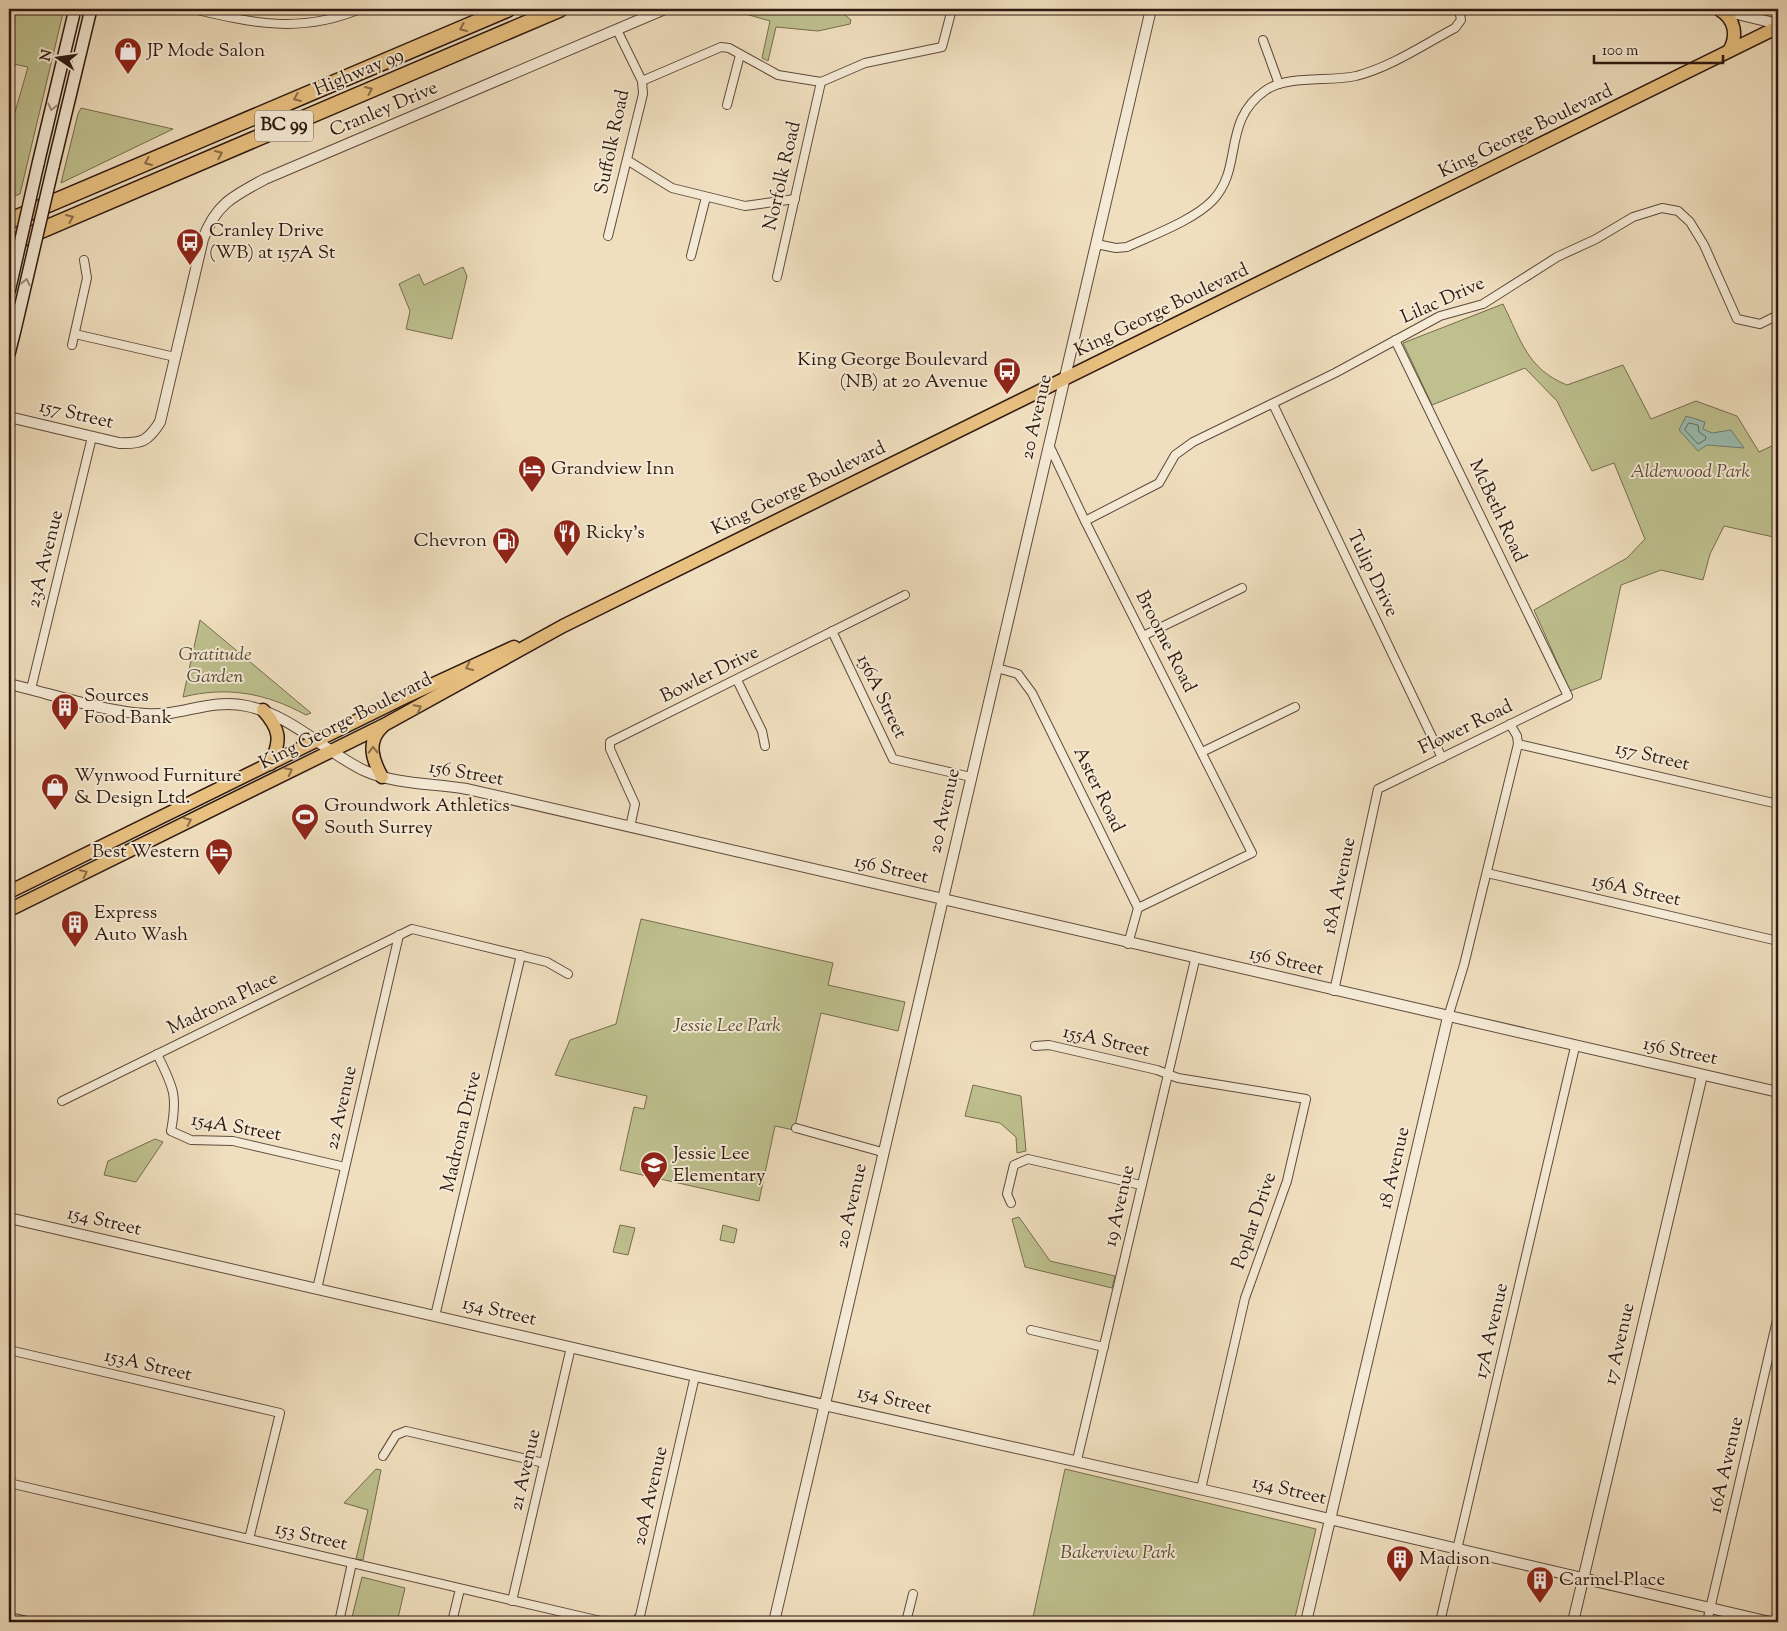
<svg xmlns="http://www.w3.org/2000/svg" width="1787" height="1631" font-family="'Sorts Mill Goudy',serif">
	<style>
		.green { fill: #bec08e; stroke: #766c4f }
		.water { fill: #9abdb1; stroke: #6f7b71 }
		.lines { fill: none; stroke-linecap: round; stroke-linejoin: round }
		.shore { stroke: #646b60; stroke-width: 1 }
		.minor-casing { stroke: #5e4a3c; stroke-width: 10 }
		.tertiary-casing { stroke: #5e4a3c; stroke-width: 12 }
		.secondary-casing { stroke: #2e1910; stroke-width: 14 }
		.primary-casing { stroke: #2e1910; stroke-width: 15 }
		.motorway-casing { stroke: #2e1910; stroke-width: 18 }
		.minor { stroke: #f5ead5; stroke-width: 8 }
		.tertiary { stroke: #f5ead5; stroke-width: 10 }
		.secondary { stroke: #f5ead5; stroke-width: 11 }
		.primary { stroke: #e8c080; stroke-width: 12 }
		.motorway { stroke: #e8c080; stroke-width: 15 }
		.secondary-bridge-casing { stroke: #2e1910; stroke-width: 14; stroke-linecap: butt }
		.secondary-bridge { stroke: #f5ead5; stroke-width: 11 }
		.oneway { stroke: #8b6c48 }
		.oneway2 { stroke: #9b8c7c }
		.labels { text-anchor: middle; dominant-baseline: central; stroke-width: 4; stroke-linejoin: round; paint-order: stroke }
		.shield { fill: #f5ead5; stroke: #6a584b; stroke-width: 1 }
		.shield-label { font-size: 18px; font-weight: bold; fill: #2e1910 }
		.poi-label { font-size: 19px; fill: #2e1910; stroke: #f5ead5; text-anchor: start }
		.street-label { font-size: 19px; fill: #2e1910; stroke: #f5ead5 }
		.park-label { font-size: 19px; font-style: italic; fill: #594b36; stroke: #f5ead5 }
	</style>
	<rect width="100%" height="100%" fill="#f0dfbf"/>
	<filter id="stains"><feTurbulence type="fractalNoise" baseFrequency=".004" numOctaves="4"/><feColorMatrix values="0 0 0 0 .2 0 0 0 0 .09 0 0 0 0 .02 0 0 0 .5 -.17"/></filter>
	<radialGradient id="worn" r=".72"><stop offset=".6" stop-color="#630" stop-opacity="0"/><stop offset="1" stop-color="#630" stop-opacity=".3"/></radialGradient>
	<g class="green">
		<path d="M 9,9 L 64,9 L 20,194 L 9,198 L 9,133 L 28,67 L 9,63 Z"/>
		<path d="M 728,9 L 838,9 L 851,20 L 850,24 L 818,31 L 776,27 L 768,61 L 762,58 L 770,21 Z"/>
		<path d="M 81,108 L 173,129 L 61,183 L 78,114 Z"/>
		<path d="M 463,267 L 467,276 L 452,339 L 406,329 L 410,311 L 399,284 L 419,274 L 424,285 Z"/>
		<path d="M 1503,304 C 1521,340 1527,369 1567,385 L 1623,365 L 1651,419 L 1696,401 L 1737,416 L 1759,452 L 1778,443 L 1778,538 L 1724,526 L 1710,554 L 1703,580 L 1661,570 L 1621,585 L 1601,679 L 1570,691 L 1534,610 L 1627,558 L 1645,539 L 1614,463 L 1592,471 L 1557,401 L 1525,368 L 1432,405 L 1403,343 Z"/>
		<path d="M 200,620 L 311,713 L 306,715 C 266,693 227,686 183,697 Z"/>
		<path d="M 641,919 L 833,963 L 828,985 L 905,1002 L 898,1031 L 821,1013 L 794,1130 L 775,1126 L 759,1201 L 620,1170 L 634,1107 L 644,1109 L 647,1096 L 555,1075 L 570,1040 L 616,1024 Z"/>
		<path d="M 973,1085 L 1021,1096 L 1026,1151 L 1017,1153 L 1016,1137 L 1000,1123 L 965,1116 Z"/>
		<path d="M 155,1139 L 163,1142 L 136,1182 L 104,1175 L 108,1161 Z"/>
		<path d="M 1019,1217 L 1050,1261 L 1115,1276 L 1112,1288 L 1025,1267 L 1012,1219 Z"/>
		<path d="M 620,1225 L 635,1228 L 628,1255 L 613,1252 Z"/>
		<path d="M 723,1225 L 737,1229 L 734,1243 L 720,1240 Z"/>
		<path d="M 376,1469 L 381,1470 L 363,1560 L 356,1559 L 368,1510 L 344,1503 Z"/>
		<path d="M 1065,1469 L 1316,1529 L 1294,1622 L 1032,1622 Z"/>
		<path d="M 362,1577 L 405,1588 L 397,1622 L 351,1621 Z"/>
	</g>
	<path class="water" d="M 1686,416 L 1705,422 L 1703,429 L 1712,433 L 1731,430 L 1744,448 L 1707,445 L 1698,451 L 1679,430 Z"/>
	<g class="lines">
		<path class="shore" d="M 1689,423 L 1698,425 L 1699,432 L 1706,437 L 1705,440 L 1698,444 L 1685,430 Z"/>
		<g class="minor-casing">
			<g id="minor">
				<path d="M 193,9 C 252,23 301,34 360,9"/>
				<path d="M 1263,40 L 1279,84"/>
				<path d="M 642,81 L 721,47 L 729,48 L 778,75 L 821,82 L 865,63 L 942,47 L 952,9"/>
				<path d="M 727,105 L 740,55"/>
				<path d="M 627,160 L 672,188 L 745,206 L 795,199"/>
				<path d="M 608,236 L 643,94 L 642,81 L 617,30"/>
				<path d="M 1096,244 L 1116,248 L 1127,247 C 1153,235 1194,220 1213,200 C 1244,167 1221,121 1266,90 C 1288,75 1330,82 1356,76 C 1391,67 1423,45 1455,28 L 1461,20 L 1459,9"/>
				<path d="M 691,256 L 706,197"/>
				<path d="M 777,277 L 821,82"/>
				<path d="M 75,334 L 175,357"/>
				<path d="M 72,345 L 87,278 L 84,260"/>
				<path d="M 1273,404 L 1442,758"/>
				<path d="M 1049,445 L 1085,521 L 1252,853 L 1138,908"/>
				<path d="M 1085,521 L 1159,483 L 1175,455 L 1193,442 L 1335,373 L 1440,316 L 1483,304 L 1557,257 L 1596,239 L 1633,217 L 1662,208 L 1678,211 L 1690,222 L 1704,245 L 1737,319 L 1760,324 L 1778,315"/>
				<path d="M 832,631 L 893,759 L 971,777"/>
				<path d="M 1143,636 L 1242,588"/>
				<path d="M 997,668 L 1018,674 L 1032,693 L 1138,908 L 1128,944"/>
				<path d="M 737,680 L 762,731 L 765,746"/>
				<path d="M 31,689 L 92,437"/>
				<path d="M 1518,744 L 1778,804"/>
				<path d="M 1202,752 L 1295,707"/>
				<path d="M 630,827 L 635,804 L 610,749 L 610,742 L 905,595"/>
				<path d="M 1487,873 L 1778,941"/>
				<path d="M 1334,991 L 1378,789 L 1568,696 L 1395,340"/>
				<path d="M 1448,1017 L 1464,965 L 1518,744 L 1517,736 L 1510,724"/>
				<path d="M 1035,1046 L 1049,1045 L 1157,1070 L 1178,1078 L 1306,1099 L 1287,1181 L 1245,1298 L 1201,1489"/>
				<path d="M 157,1054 C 173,1087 178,1094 171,1131 L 191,1140 L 233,1141 L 345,1167"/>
				<path d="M 62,1101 L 412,929 L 547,962 L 568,974"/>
				<path d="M 796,1128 L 882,1152"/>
				<path d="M 1011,1203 L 1007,1194 L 1014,1165 L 1028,1159 L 1141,1185"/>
				<path d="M 317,1289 L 399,935"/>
				<path d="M 435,1316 L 521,955"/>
				<path d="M 1031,1330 L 1104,1347"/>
				<path d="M 9,1350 L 280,1413 L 249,1539"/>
				<path d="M 383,1456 L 396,1435 L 406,1431 L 544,1463"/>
				<path d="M 1077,1460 L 1195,960"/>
				<path d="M 9,1483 L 605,1622"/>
				<path d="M 512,1601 L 571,1347"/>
				<path d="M 9,1617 L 31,1622"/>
				<path d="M 339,1622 L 352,1563"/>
				<path d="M 452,1622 L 460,1589"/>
				<path d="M 635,1622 L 640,1616 L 695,1376"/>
				<path d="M 906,1622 L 913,1594"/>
				<path d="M 1440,1622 L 1575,1047"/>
				<path d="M 1707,1622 L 1778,1316"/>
			</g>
		</g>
		<g class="tertiary-casing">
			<g id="tertiary">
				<path d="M 1721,10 L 1778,24"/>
				<path d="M 9,417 L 119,443 C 142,444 148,441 160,422 L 203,239 C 216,204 233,196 265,179 L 665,9"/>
				<path d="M 9,684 C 52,694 101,711 146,714 C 181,717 209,698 247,706 C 292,716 323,750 363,770 C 396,785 432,783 467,789 C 904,891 1341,992 1778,1092"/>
				<path d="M 9,1218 L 695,1376 L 1244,1499 L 1770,1622"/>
				<path d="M 774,1622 L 1151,9"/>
				<path d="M 1306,1622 L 1448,1017"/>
				<path d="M 1573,1622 L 1702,1075"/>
			</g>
		</g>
		<g class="secondary-casing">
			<g id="secondary">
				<path d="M 38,164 L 75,9"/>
				<path d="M 53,167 L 91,9"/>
				<path d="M 9,354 L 15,330"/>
			</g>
		</g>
		<g class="primary-casing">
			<g id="primary">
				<path d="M 1720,10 C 1735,19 1738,36 1729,51"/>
				<path d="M 263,710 C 280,729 282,740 270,764"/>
				<path d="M 382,777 C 373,761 366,742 382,727"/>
				<path d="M 9,892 L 403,698 L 514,647"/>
				<path d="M 9,910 L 384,725 L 563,626 L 1778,27"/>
			</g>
		</g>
		<g class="motorway-casing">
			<g id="motorway">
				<path d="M 9,221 L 508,9"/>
				<path d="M 9,244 L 560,9"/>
			</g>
		</g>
		<use href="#minor" class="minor"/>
		<use href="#tertiary" class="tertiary"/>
		<use href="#secondary" class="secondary"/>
		<use href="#primary" class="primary"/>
		<use href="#motorway" class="motorway"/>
		<g class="secondary-bridge-casing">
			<g id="secondary-bridge">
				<path d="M 9,292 L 38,164"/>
				<path d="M 15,330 L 53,167"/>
			</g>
		</g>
		<use href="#secondary-bridge" class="secondary-bridge"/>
	</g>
	<defs><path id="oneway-chevron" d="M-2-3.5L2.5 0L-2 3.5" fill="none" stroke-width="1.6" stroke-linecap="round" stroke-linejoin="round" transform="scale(1.25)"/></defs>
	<g class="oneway">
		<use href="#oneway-chevron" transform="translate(463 28) rotate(157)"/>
		<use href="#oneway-chevron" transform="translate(369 90) rotate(-23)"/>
		<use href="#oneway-chevron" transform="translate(297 98) rotate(157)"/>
		<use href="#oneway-chevron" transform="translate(219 154) rotate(-23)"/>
		<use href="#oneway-chevron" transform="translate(148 162) rotate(157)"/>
		<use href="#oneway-chevron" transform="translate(70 218) rotate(-23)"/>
		<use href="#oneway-chevron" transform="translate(469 667) rotate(155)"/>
		<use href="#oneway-chevron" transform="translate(418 708) rotate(-27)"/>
		<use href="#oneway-chevron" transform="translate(373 750) rotate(-91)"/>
		<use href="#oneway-chevron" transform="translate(289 771) rotate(-27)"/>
		<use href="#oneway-chevron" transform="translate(188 821) rotate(-25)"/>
		<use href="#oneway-chevron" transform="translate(84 873) rotate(-26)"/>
	</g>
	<g class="oneway2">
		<use href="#oneway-chevron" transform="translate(52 107) rotate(103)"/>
		<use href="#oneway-chevron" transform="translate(26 282) rotate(-77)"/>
	</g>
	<defs>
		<g id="shop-pin" transform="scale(1.4375)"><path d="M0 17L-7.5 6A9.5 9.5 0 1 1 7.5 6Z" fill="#8f2418" stroke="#f5ead5"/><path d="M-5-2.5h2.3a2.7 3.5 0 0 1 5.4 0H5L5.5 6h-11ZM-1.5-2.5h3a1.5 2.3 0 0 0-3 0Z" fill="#fff"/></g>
		<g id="bus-pin" transform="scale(1.4375)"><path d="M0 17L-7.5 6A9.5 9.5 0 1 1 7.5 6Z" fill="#8f2418" stroke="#f5ead5"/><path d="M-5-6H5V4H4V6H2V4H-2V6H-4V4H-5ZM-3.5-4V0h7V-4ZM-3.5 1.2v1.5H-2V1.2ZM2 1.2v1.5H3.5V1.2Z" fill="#fff"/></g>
		<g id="hotel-pin" transform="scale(1.4375)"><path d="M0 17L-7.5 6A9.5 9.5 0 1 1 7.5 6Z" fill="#8f2418" stroke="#f5ead5"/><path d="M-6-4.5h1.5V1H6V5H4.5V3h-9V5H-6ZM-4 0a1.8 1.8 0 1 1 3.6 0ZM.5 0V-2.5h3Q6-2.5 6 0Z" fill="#fff"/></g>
		<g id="restaurant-pin" transform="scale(1.4375)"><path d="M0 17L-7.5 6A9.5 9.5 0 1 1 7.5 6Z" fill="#8f2418" stroke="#f5ead5"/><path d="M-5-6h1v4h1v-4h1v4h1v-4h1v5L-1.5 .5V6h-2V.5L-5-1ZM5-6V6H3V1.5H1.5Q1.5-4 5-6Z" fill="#fff"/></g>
		<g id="fuel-pin" transform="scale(1.4375)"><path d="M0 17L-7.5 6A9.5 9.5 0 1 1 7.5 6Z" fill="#8f2418" stroke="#f5ead5"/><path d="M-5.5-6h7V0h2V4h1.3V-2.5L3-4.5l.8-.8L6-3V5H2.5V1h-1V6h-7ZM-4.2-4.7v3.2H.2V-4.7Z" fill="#fff"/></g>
		<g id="building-pin" transform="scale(1.4375)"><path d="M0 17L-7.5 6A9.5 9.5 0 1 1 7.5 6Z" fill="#8f2418" stroke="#f5ead5"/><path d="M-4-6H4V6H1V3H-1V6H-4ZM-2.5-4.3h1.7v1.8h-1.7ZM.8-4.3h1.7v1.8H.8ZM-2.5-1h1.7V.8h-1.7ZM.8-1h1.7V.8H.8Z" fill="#fff"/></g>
		<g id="stadium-pin" transform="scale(1.4375)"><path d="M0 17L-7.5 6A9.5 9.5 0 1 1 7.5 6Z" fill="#8f2418" stroke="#f5ead5"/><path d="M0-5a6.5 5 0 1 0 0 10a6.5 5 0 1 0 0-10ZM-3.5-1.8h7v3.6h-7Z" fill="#fff"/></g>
		<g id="school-pin" transform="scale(1.4375)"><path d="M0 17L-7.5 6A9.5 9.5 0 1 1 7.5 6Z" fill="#8f2418" stroke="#f5ead5"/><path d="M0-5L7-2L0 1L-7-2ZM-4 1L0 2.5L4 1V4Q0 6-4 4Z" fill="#fff"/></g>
	</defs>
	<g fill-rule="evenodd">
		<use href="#shop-pin" x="128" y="51"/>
		<use href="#bus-pin" x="190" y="242"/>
		<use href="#bus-pin" x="1007" y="371"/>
		<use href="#hotel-pin" x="532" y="469"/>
		<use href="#restaurant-pin" x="567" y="533"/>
		<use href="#fuel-pin" x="506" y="541"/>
		<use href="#building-pin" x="65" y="707"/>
		<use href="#shop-pin" x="55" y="787"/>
		<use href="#stadium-pin" x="305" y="817"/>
		<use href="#hotel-pin" x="219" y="852"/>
		<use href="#building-pin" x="75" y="924"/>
		<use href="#school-pin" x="654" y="1165"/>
		<use href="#building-pin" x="1400" y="1559"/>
		<use href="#building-pin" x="1540" y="1580"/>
	</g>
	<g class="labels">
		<rect class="shield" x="255" y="110.5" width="58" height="31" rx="4"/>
		<g class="shield-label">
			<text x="284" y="126">BC 99</text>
		</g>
		<g class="poi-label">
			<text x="147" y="51">JP Mode Salon</text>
			<text x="209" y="231">Cranley Drive<tspan x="209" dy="22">(WB) at 157A St</tspan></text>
			<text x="988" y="360" text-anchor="end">King George Boulevard<tspan x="988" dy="22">(NB) at 20 Avenue</tspan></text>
			<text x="551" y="469">Grandview Inn</text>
			<text x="586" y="533">Ricky's</text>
			<text x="487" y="541" text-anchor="end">Chevron</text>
			<text x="84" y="696">Sources<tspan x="84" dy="22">Food Bank</tspan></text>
			<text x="74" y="776">Wynwood Furniture<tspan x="74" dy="22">&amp; Design Ltd.</tspan></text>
			<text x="324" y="806">Groundwork Athletics<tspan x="324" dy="22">South Surrey</tspan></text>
			<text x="200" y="852" text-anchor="end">Best Western</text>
			<text x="94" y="913">Express<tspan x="94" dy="22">Auto Wash</tspan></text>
			<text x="673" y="1154">Jessie Lee<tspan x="673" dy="22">Elementary</tspan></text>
			<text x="1419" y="1559">Madison</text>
			<text x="1559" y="1580">Carmel Place</text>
		</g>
		<g class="street-label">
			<text transform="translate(359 73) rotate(-23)">Highway 99</text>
			<text transform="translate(384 110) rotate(-23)">Cranley Drive</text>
			<text transform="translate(1526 132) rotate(-26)">King George Boulevard</text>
			<text transform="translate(613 142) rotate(-78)">Suffolk Road</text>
			<text transform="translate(783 176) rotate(-77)">Norfolk Road</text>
			<text transform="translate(1443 301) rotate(-24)">Lilac Drive</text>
			<text transform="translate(1162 311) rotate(-26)">King George Boulevard</text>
			<text transform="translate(76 415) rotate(13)">157 Street</text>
			<text transform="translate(1037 417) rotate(-77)">20 Avenue</text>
			<text transform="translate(799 489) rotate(-26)">King George Boulevard</text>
			<text transform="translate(1497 511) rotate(65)">McBeth Road</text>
			<text transform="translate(46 559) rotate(-76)">23A Avenue</text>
			<text transform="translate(1372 574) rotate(64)">Tulip Drive</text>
			<text transform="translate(1165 642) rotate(63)">Broome Road</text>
			<text transform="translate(710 675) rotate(-26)">Bowler Drive</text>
			<text transform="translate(881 697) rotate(64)">156A Street</text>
			<text transform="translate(346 722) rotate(-27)">King George Boulevard</text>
			<text transform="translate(1466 728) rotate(-26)">Flower Road</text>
			<text transform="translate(1652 757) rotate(13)">157 Street</text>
			<text transform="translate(466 774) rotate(10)">156 Street</text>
			<text transform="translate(1098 790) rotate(64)">Aster Road</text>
			<text transform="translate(945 811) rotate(-77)">20 Avenue</text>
			<text transform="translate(891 870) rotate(13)">156 Street</text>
			<text transform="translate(1340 886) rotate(-78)">18A Avenue</text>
			<text transform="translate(1636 891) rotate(13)">156A Street</text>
			<text transform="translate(1286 962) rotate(13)">156 Street</text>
			<text transform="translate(223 1004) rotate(-26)">Madrona Place</text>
			<text transform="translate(1106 1042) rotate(13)">155A Street</text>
			<text transform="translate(1680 1052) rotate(12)">156 Street</text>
			<text transform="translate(342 1108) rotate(-77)">22 Avenue</text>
			<text transform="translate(236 1128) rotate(10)">154A Street</text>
			<text transform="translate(462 1132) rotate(-77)">Madrona Drive</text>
			<text transform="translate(1395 1168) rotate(-77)">18 Avenue</text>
			<text transform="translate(852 1206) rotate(-77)">20 Avenue</text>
			<text transform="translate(1120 1206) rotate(-77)">19 Avenue</text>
			<text transform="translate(1255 1221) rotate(-71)">Poplar Drive</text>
			<text transform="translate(104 1222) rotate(13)">154 Street</text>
			<text transform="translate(499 1312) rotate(13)">154 Street</text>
			<text transform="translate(1492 1331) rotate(-77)">17A Avenue</text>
			<text transform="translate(1620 1344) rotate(-77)">17 Avenue</text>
			<text transform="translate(148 1366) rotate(13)">153A Street</text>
			<text transform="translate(894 1401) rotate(13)">154 Street</text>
			<text transform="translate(1727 1465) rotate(-77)">16A Avenue</text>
			<text transform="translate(526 1470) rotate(-77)">21 Avenue</text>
			<text transform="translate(1289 1491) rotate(13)">154 Street</text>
			<text transform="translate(651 1496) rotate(-77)">20A Avenue</text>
			<text transform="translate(311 1537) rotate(13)">153 Street</text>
		</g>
		<g class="park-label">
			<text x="1690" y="472">Alderwood Park</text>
			<text x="215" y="655">Gratitude<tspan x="215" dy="22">Garden</tspan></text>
			<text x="727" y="1026">Jessie Lee Park</text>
			<text x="1118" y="1553">Bakerview Park</text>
		</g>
	</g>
	<rect width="1787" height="1631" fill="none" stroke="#f0dfbf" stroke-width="30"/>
	<rect x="10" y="10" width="1767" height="1611" fill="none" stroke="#2e1910" stroke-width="2.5"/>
	<rect x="15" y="15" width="1757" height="1601" fill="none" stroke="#2e1910"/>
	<g transform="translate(58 58) rotate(283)" stroke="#f5ead5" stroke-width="4" paint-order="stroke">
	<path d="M0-4L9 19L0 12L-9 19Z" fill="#2e1910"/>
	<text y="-8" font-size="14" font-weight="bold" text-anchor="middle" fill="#2e1910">N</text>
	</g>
	<path d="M1594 55v8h129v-8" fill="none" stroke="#2e1910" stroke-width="2.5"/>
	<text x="1602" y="55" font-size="15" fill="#2e1910" stroke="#f5ead5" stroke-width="4" paint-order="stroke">100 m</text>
	<rect width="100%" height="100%" filter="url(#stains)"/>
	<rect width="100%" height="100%" fill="url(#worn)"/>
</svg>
